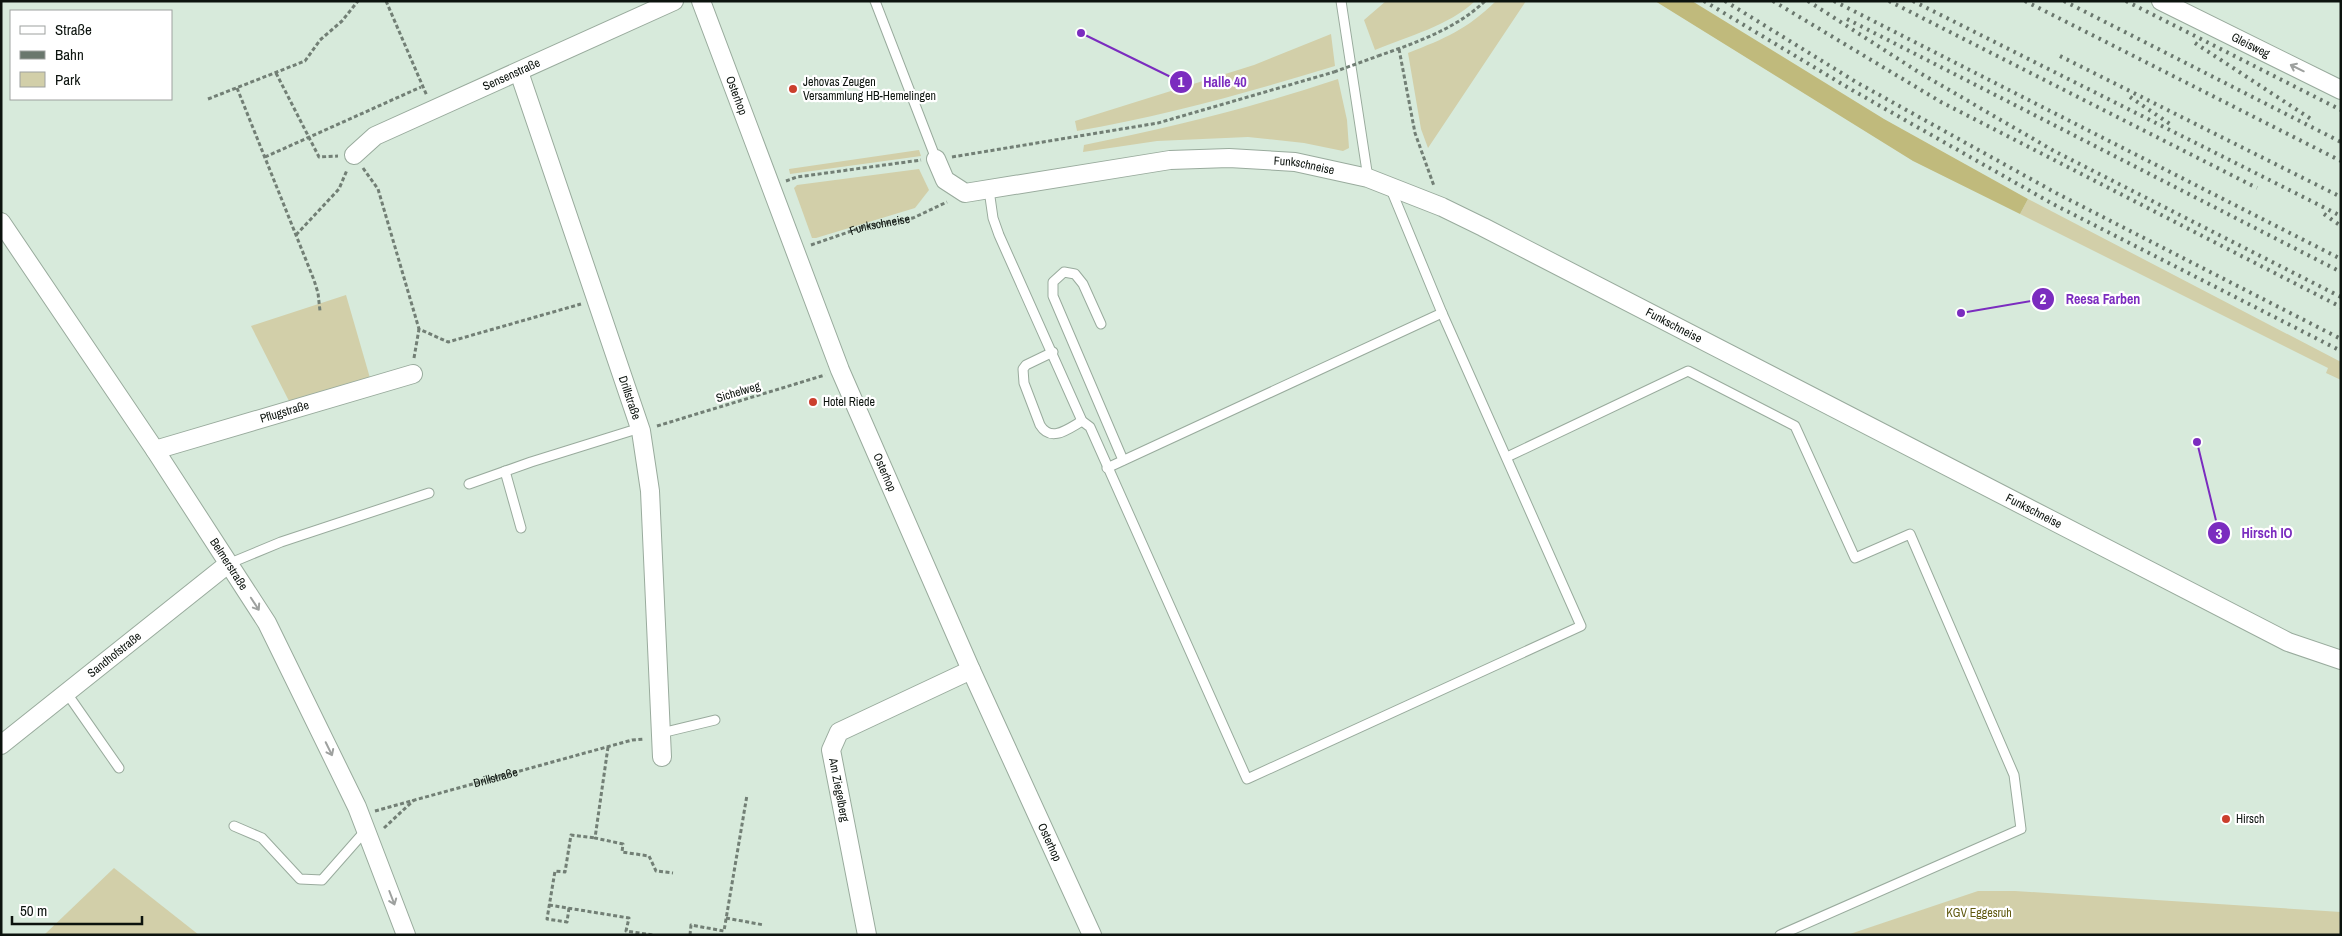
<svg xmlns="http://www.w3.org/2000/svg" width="2342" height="936" font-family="'Archivo Narrow',sans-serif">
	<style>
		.green { fill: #d2cfa9 }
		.forest { fill: #c0ba7c }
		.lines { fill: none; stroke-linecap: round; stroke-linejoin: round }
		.service-casing { stroke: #99ab9d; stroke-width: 11 }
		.minor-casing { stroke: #99ab9d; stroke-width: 20 }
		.path { stroke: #727f75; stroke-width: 3; stroke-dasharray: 4 2.5; stroke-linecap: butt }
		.service { stroke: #fff; stroke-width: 9 }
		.minor { stroke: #fff; stroke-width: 18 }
		.rail { stroke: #6a776d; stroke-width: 4; stroke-dasharray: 2.5 5; stroke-linecap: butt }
		.path-bridge { stroke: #727f75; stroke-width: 3; stroke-dasharray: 4 2.5; stroke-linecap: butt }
		.oneway { stroke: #9ea19f }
		.poi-dot { fill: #cb3f2d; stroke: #fff; stroke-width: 2 }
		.labels { text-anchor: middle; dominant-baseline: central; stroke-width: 4.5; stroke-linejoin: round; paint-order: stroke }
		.street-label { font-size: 12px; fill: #0c130e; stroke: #fff }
		.poi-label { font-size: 12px; fill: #0c130e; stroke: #fff; text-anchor: start }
		.park-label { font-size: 12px; fill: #615a11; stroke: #fff }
		.leader { fill: none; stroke: #7b2cbf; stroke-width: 2 }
		.callout-dot { fill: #7b2cbf; stroke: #fff; stroke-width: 2 }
		.mark-label { font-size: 15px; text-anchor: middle; font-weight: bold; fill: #fff }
		.callout-label { font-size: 14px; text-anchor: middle; font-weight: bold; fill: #7b2cbf; stroke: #fff; stroke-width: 4.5; stroke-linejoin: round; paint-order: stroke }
	</style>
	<rect width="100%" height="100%" fill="#d7eadb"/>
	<g class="green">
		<path d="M 1386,1 L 1475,1 C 1449,26 1408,36 1375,50 L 1364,20 Z"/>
		<path d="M 1496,1 L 1526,1 L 1428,148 L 1421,129 L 1408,53 C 1446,38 1466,30 1496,1 Z"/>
		<path d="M 1331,34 L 1335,66 C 1250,92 1165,116 1077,131 L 1075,121 L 1254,65 Z"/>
		<path d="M 1338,79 L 1347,120 L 1349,148 L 1343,151 L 1304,143 L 1248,137 L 1157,141 L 1083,152 L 1084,145 C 1170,128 1254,107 1338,79 Z"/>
		<path d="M 919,150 L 921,156 L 790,174 L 789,169 Z"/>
		<path d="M 919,169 L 929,190 L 915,208 L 816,238 L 812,238 L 794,188 L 797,185 Z"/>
		<path d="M 2028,199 L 2341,362 L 2341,380 L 2326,373 L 2328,368 L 2020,214 Z"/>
		<path d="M 346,295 L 370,378 L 290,403 L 251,326 Z"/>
		<path d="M 114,868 L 199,935 L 44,935 Z"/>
		<path d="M 1978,891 L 2015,891 L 2341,912 L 2341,935 L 1847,935 Z"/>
	</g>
	<path class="forest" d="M 1655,1 L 1692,1 L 1884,119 L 2028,199 L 2020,214 L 1913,161 Z"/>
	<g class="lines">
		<g class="service-casing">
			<g id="service">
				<path d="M 875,1 L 936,159"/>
				<path d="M 1341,1 L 1368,178"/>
				<path d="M 989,190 L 993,218 L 999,235 L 1082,421 L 1090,427 L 1247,779 L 1581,626 L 1442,313 L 1390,187"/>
				<path d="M 1101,324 L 1083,284 L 1075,274 L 1064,272 L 1053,282 L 1053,296 L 1123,460"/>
				<path d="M 1053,352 L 1026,365 L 1023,369 L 1024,383 L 1040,425 C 1051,443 1068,429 1082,421"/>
				<path d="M 1507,457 L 1688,371 L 1795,426 L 1855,558 L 1910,534 L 2014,775 L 2021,829 L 1780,935"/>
				<path d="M 1107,468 L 1442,313"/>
				<path d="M 505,471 L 521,528"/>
				<path d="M 469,484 L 531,462 L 640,428"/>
				<path d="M 228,564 L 281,542 L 429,493"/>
				<path d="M 66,692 L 119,768"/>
				<path d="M 661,733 L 715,720"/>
				<path d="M 234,826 L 262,838 L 300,879 L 322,880 L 366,830"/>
			</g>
		</g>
		<g class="minor-casing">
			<g id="minor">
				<path id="s3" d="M 701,1 L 840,370 L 971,670 L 1092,935"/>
				<path id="s4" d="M 2161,1 L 2341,90"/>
				<path id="s5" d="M 519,72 L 641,431 L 650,491 L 662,757"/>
				<path id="s6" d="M 354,155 L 375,136 L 674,1"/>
				<path id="s7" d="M 936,159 L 945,180 L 965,193 L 1170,160 L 1229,158 L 1295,162 L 1368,178 L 1442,207 L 1483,227 L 2288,642 L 2341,660"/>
				<path id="s8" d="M 1,222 L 155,450 L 267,623 L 357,807 L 406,935"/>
				<path id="s9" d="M 155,450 L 413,374"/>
				<path id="s10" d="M 1,745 L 228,564"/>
				<path d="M 867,935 L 831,750 L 839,732 L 971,670"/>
			</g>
		</g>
		<g class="path">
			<path d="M 386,1 L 427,96"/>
			<path d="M 1399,49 L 1415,133 L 1434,186"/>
			<path d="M 1378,56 C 1415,43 1456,29 1485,1"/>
			<path d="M 276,73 L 319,157 L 338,156"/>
			<path d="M 237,88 L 314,280 L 318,293 L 320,311"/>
			<path d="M 208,99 L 305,61 L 320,40 L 342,21 L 358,1"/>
			<path d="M 265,157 L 421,87"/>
			<path d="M 952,157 L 1158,123 L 1334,72"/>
			<path d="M 363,168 L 378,189 L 419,329 L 448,342 L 581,304"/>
			<path d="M 786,181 L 797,177 L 921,160"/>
			<path d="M 296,235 L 339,189 L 347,170"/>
			<path id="s1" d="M 811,245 L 863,227 L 913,218 L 947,202"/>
			<path d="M 414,358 L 419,329"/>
			<path d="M 657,426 L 825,375"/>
			<path d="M 608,747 L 595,838 L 623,844 L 622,852 L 649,856 L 656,871 L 673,873"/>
			<path id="s2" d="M 375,811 L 632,740 L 644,739"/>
			<path d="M 384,828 L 414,800"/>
			<path d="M 549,905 L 629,918 L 626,931 L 653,935"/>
			<path d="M 569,908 L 567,922 L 547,919 L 555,871 L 565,872 L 571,835 L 595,838"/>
			<path d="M 726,918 L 764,925"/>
			<path d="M 690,935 L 691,925 L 724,931 L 747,795"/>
		</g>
		<use href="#service" class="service"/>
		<use href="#minor" class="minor"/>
		<g class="rail">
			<path d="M 1704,1 L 1852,90 L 2053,204 L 2341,351"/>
			<path d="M 1725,1 L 1856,82 L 2056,193 L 2341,339"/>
			<path d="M 1773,1 L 1941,102 L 2341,307"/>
			<path d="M 1808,1 L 1920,73 L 2054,151 L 2341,297"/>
			<path d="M 1834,1 L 2341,259"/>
			<path d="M 1889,1 L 2257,188"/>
			<path d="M 1913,1 L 2341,216"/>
			<path d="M 2025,1 L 2341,161"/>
			<path d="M 2064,1 L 2341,142"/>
			<path d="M 2126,1 L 2341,110"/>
			<path d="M 1847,19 L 2341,272"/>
			<path d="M 2195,43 L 2314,121"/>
			<path d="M 2060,56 L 2341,197"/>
			<path d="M 2130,97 L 2170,124"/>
			<path d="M 2324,214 L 2341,226"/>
		</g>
		<path class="path-bridge" d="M 1334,72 L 1378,56"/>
	</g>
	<defs><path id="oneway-shaft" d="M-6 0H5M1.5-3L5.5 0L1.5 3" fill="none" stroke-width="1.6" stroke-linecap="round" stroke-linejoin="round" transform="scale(1.25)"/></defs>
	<g class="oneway">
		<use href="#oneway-shaft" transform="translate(2297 68) rotate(-154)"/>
		<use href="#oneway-shaft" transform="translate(255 604) rotate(57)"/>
		<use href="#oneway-shaft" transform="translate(329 749) rotate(64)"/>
		<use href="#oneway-shaft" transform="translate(392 898) rotate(69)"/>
	</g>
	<g class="poi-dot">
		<circle cx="793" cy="89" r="5"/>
		<circle cx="813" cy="402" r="5"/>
		<circle cx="2226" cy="819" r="5"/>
	</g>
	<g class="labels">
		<g class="street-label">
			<text stroke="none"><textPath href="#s4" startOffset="100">Gleisweg</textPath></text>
			<text stroke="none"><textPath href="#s6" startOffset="178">Sensenstraße</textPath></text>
			<text stroke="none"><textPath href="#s3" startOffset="101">Osterhop</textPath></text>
			<text stroke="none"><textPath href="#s7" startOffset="389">Funkschneise</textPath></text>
			<text stroke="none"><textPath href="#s1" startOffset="72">Funkschneise</textPath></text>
			<text stroke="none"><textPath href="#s7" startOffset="794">Funkschneise</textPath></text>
			<text transform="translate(738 392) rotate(-17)">Sichelweg</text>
			<text stroke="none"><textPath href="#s5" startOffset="344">Drillstraße</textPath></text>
			<text stroke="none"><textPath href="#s9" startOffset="135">Pflugstraße</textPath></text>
			<text stroke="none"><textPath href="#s3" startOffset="506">Osterhop</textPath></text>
			<text stroke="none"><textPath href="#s7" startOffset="1199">Funkschneise</textPath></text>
			<text stroke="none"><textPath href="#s8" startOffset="411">Belmerstraße</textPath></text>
			<text stroke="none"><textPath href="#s10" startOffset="145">Sandhofstraße</textPath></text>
			<text stroke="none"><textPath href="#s2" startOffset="125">Drillstraße</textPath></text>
			<text transform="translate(839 790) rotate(79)">Am Ziegelberg</text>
			<text stroke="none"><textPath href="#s3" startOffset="911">Osterhop</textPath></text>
		</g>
		<g class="poi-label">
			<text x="803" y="82">Jehovas Zeugen<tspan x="803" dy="14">Versammlung HB-Hemelingen</tspan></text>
			<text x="823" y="402">Hotel Riede</text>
			<text x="2236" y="819">Hirsch</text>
		</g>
		<g class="park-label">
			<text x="1979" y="913">KGV Eggesruh</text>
		</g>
	</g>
	<path class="leader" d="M1081 33L1181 82M1961 313L2043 299M2197 442L2219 533"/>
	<g class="callout-dot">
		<circle cx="1081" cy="33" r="5"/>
		<circle cx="1961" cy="313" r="5"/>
		<circle cx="2197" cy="442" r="5"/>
		<circle cx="1181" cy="82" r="12"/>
		<circle cx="2043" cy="299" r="12"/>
		<circle cx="2219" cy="533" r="12"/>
	</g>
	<g class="mark-label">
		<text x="1181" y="87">1</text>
		<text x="2043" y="304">2</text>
		<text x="2219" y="539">3</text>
	</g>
	<g class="callout-label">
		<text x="1225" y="87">Halle 40</text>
		<text x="2103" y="304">Reesa Farben</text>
		<text x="2267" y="538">Hirsch IO</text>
	</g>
	<rect width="2342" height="936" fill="none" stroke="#0c130e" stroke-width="5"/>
	<rect x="10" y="10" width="162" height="90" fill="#ffffff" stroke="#9ea19f"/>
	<rect x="20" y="26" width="25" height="8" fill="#ffffff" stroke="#9ea19f"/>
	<text x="55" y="35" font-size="15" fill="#0c130e">Straße</text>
	<rect x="20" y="51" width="25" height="8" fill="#6a776d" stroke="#9ea19f"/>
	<text x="55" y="60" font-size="15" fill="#0c130e">Bahn</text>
	<rect x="20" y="72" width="25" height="15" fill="#d2cfa9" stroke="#9ea19f"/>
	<text x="55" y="85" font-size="15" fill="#0c130e">Park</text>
	<path d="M12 916v8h130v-8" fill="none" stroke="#0c130e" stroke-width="2.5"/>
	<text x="20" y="916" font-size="15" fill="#0c130e" stroke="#ffffff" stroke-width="4" paint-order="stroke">50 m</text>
</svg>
